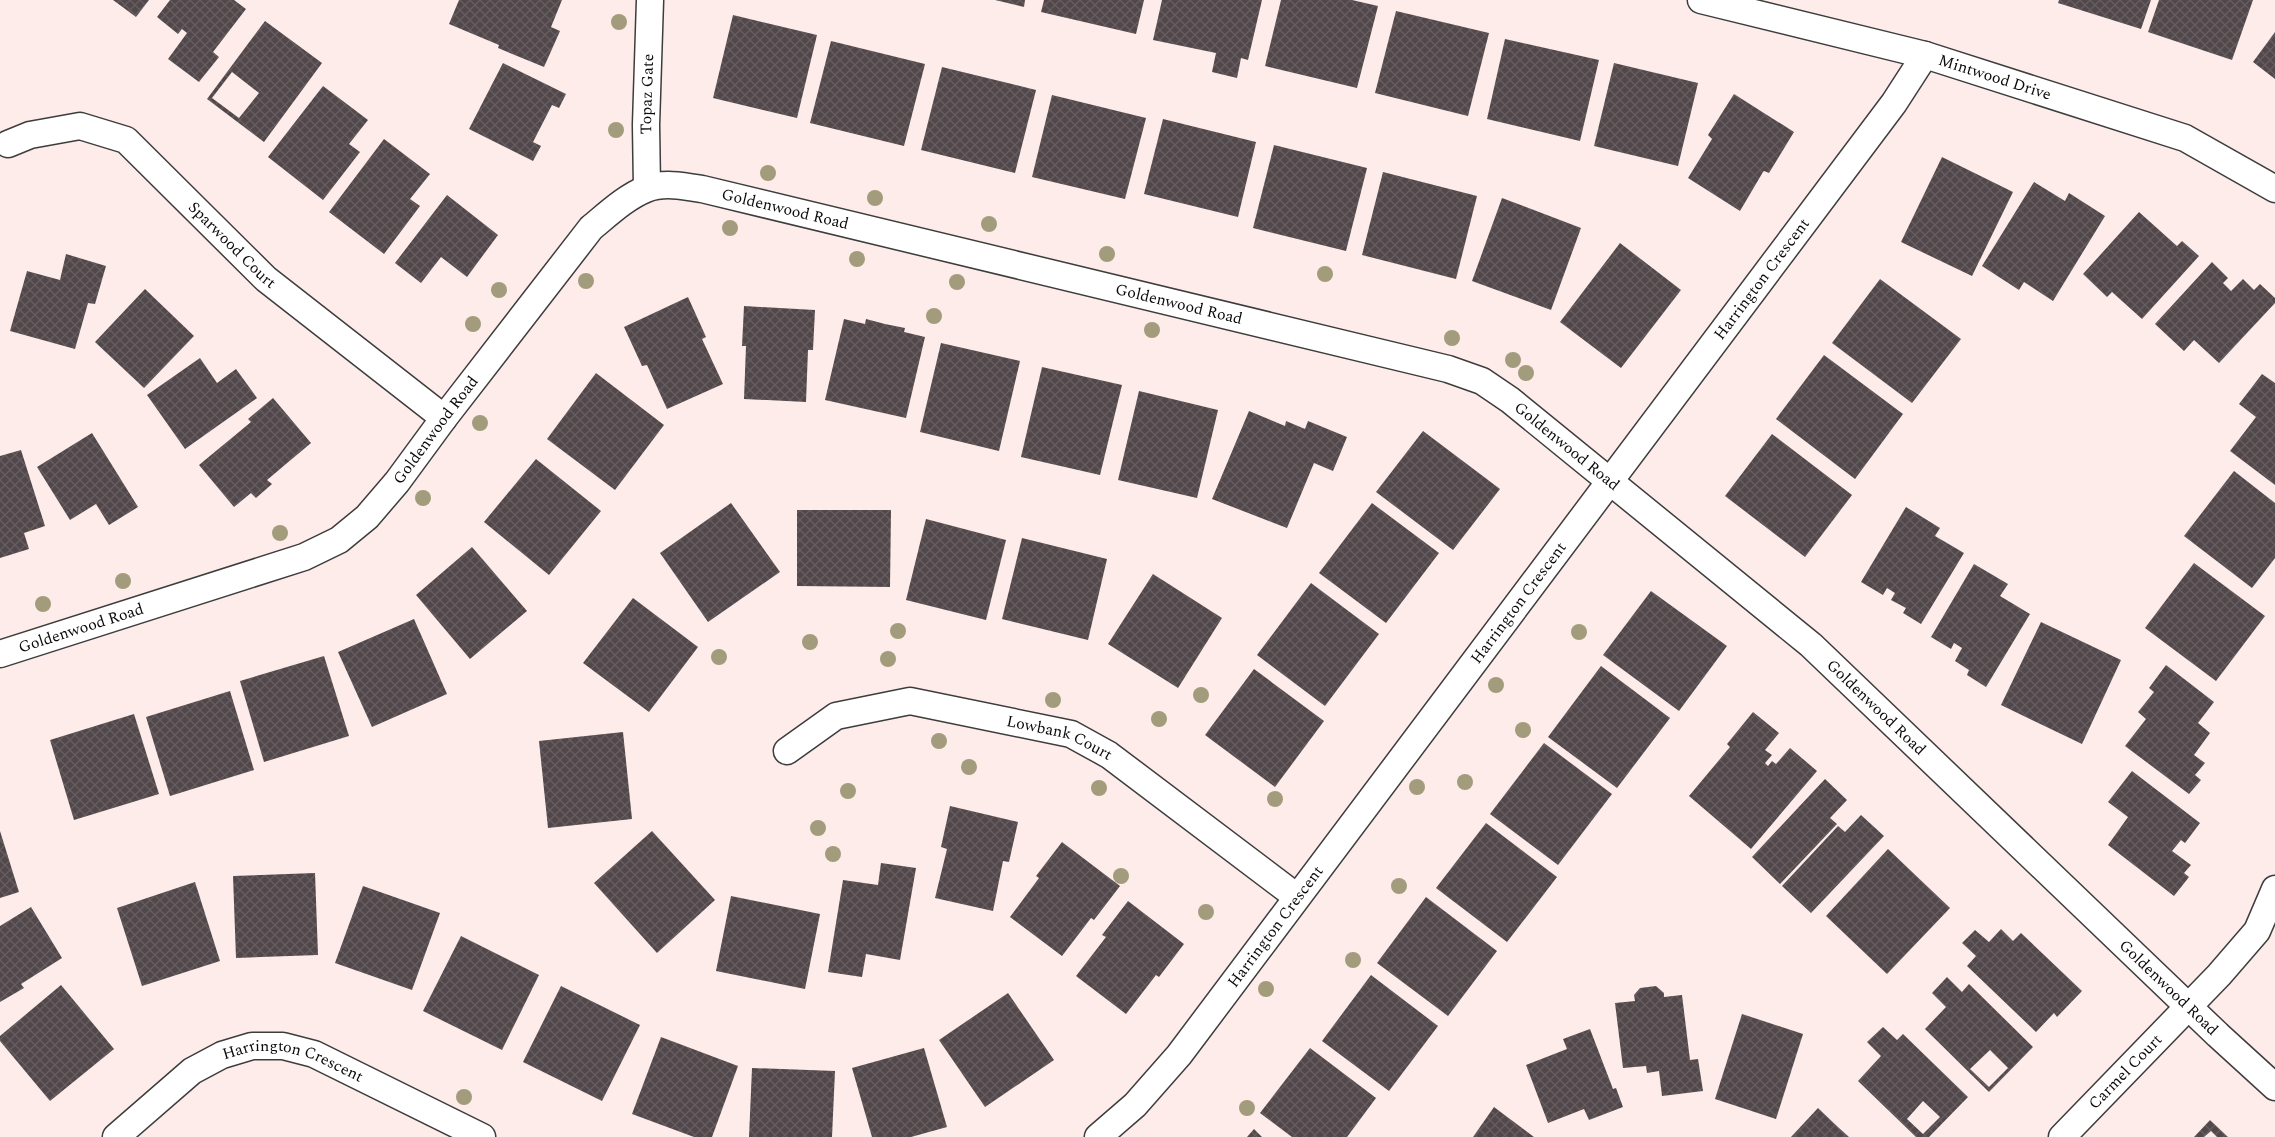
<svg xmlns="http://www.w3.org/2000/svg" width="2275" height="1137" font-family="Spectral,serif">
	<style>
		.building { fill: url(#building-cross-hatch); fill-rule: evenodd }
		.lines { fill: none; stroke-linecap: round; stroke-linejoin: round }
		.street-casing { stroke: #3d3d3d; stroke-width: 29 }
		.street { stroke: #fff; stroke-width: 26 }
		.tree { fill: #a29c7c }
		.labels { text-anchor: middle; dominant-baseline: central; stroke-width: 5; stroke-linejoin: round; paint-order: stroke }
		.street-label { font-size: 16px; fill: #0a0a0a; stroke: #fff }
	</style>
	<defs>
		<pattern id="building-cross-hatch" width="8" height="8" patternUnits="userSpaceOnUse" patternTransform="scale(1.25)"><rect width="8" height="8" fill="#52484b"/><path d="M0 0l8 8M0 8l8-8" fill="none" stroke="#665e60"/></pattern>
	</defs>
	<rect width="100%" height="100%" fill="#fdecea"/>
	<g class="building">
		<path d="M 113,0 L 149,0 L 136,17 Z"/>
		<path d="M 170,0 L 234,0 L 246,9 L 213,52 L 219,57 L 199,82 L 168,59 L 187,33 L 182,29 L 178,34 L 157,17 Z"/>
		<path d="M 459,0 L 562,0 L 551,27 L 560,31 L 544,67 L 498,48 L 499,45 L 449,24 Z"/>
		<path d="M 995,0 L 1025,0 L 1024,7 Z"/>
		<path d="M 1044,0 L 1144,0 L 1136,34 L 1041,12 Z"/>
		<path d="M 1162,0 L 1262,0 L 1248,60 L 1241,58 L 1237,78 L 1212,72 L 1216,53 L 1153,40 Z"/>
		<path d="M 1281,0 L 1352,0 L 1378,6 L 1357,88 L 1265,66 Z"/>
		<path d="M 2059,0 L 2151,0 L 2141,29 L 2058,3 Z"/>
		<path d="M 2159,0 L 2253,0 L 2232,60 L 2148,32 Z"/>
		<path d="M 1396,11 L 1489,33 L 1468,116 L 1375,93 Z"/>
		<path d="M 733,15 L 817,35 L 797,118 L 713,98 Z"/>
		<path d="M 265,21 L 322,63 L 264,142 L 207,99 ZM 232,72 L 259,93 L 239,118 L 212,98 Z"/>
		<path d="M 2275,32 L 2275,79 L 2253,62 Z"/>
		<path d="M 1505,39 L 1599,60 L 1580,141 L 1487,119 Z"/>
		<path d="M 831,41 L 925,64 L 904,146 L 810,123 Z"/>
		<path d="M 503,63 L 566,94 L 559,108 L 552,105 L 533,142 L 541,146 L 533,161 L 469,129 Z"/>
		<path d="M 1614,63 L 1698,83 L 1678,166 L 1594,146 Z"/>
		<path d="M 942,67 L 1036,90 L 1015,173 L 921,150 Z"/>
		<path d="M 323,86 L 368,120 L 349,144 L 360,152 L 323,200 L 268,157 Z"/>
		<path d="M 1734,94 L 1794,132 L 1769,173 L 1764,171 L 1763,172 L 1740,211 L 1688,178 L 1712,139 L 1708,135 Z"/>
		<path d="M 1052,95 L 1146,118 L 1125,199 L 1032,177 Z"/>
		<path d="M 1163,119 L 1256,142 L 1238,217 L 1144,194 Z"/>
		<path d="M 384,139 L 430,174 L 410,199 L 420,206 L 384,254 L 329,212 Z"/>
		<path d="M 1274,145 L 1367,168 L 1346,251 L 1253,228 Z"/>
		<path d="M 1942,157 L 2013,192 L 1972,276 L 1901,242 Z"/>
		<path d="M 1383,172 L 1477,196 L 1456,279 L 1362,255 Z"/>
		<path d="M 2034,182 L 2065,201 L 2069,193 L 2105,216 L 2053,301 L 2024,282 L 2019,290 L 1982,266 Z"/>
		<path d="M 447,195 L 498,235 L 467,277 L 441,257 L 421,283 L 395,263 Z"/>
		<path d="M 1502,198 L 1581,228 L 1551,310 L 1472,281 Z"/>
		<path d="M 2139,212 L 2177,246 L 2182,241 L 2199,256 L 2142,319 L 2112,292 L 2107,297 L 2083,274 Z"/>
		<path d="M 1620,243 L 1681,290 L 1621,368 L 1560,322 Z"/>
		<path d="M 66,254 L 106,266 L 95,304 L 88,303 L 75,349 L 10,331 L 27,271 L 60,280 Z"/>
		<path d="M 2212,262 L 2228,278 L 2223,283 L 2231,291 L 2243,279 L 2254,290 L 2260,284 L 2275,298 L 2275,303 L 2219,363 L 2194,340 L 2184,351 L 2155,324 Z"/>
		<path d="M 1880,279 L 1961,339 L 1912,403 L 1832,343 Z"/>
		<path d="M 145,289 L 194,336 L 144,388 L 95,342 Z"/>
		<path d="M 688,297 L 706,337 L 702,339 L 723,384 L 667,409 L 647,365 L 642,366 L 624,327 Z"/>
		<path d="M 744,306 L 815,310 L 813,350 L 808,350 L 806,402 L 744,399 L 746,346 L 742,346 Z"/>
		<path d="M 844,319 L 865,324 L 866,319 L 885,324 L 905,328 L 904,332 L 925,337 L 906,418 L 825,400 Z"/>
		<path d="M 941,343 L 1020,361 L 999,451 L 920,432 Z"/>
		<path d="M 1824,355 L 1903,414 L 1855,479 L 1776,419 Z"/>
		<path d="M 200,358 L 217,383 L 236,369 L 257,398 L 185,449 L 147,395 Z"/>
		<path d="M 1042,367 L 1122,385 L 1100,475 L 1021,457 Z"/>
		<path d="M 596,373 L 664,425 L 615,490 L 547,439 Z"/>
		<path d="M 2262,374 L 2275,383 L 2275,485 L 2230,451 L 2256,417 L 2239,404 Z"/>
		<path d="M 1139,391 L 1218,410 L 1197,498 L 1118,480 Z"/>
		<path d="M 273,398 L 311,443 L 267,480 L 272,484 L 256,498 L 251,493 L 234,507 L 199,465 L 251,422 L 248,419 Z"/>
		<path d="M 1249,411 L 1285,426 L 1286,421 L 1305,429 L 1308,421 L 1347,437 L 1333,471 L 1314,463 L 1287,528 L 1212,499 Z"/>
		<path d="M 1423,431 L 1500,489 L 1453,550 L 1376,492 Z"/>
		<path d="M 92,433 L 138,507 L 109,525 L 96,504 L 70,520 L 37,467 Z"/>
		<path d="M 1772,434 L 1852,495 L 1805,557 L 1725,496 Z"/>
		<path d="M 21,450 L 45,526 L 24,533 L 29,549 L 0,558 L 0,456 Z"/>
		<path d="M 536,459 L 601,511 L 549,575 L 484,522 Z"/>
		<path d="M 2234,471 L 2275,503 L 2275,558 L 2252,588 L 2184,536 Z"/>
		<path d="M 731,503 L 780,572 L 708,622 L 660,553 Z"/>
		<path d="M 1372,503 L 1439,553 L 1386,623 L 1319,573 Z"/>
		<path d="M 1906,507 L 1940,528 L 1935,536 L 1964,553 L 1921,624 L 1903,613 L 1906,608 L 1891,600 L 1895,593 L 1887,588 L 1883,595 L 1861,582 Z"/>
		<path d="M 797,510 L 891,510 L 890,587 L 797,586 Z"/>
		<path d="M 926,519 L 1006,540 L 986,620 L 906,600 Z"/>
		<path d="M 1022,538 L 1107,559 L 1088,640 L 1002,619 Z"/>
		<path d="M 472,547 L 527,611 L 470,659 L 416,595 Z"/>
		<path d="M 2194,563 L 2265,616 L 2216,681 L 2145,628 Z"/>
		<path d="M 1974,564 L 2008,584 L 2000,596 L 2030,614 L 1986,687 L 1967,675 L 1969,670 L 1955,661 L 1962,648 L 1954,643 L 1951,649 L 1931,637 Z"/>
		<path d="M 1153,574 L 1222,618 L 1178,688 L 1108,644 Z"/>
		<path d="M 1311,583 L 1379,634 L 1325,706 L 1257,655 Z"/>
		<path d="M 1651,591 L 1727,646 L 1679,711 L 1603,655 Z"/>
		<path d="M 633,598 L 698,647 L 649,712 L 583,663 Z"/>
		<path d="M 414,619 L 447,694 L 372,727 L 338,652 Z"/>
		<path d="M 2041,622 L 2121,660 L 2082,744 L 2001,705 Z"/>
		<path d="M 324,656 L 349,736 L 264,762 L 240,681 Z"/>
		<path d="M 2166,665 L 2214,702 L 2198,723 L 2210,733 L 2194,755 L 2205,763 L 2195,775 L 2201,780 L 2189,794 L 2125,746 L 2146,719 L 2138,712 L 2154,692 L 2149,688 Z"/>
		<path d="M 1601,666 L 1670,718 L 1617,788 L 1548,737 Z"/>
		<path d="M 1254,669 L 1324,721 L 1275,787 L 1205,735 Z"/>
		<path d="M 230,691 L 254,770 L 170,796 L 146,717 Z"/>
		<path d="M 1753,712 L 1779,733 L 1765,750 L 1772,755 L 1765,763 L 1768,766 L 1772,761 L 1776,764 L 1790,748 L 1817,771 L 1751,849 L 1689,796 L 1730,747 L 1727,744 Z"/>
		<path d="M 134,714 L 159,794 L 74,820 L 50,740 Z"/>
		<path d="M 623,732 L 632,819 L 548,828 L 539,741 Z"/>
		<path d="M 1544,743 L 1612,794 L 1558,865 L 1490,814 Z"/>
		<path d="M 2132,771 L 2200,823 L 2185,843 L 2181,840 L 2172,851 L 2191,865 L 2184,873 L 2189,877 L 2174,896 L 2108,845 L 2128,817 L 2108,802 Z"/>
		<path d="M 1825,779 L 1847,800 L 1830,818 L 1837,824 L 1780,884 L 1752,857 Z"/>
		<path d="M 950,806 L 1018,822 L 1009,862 L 1003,861 L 993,911 L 935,898 L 947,849 L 941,847 Z"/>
		<path d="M 1861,815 L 1884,836 L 1811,913 L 1782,886 L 1838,826 L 1845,832 Z"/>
		<path d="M 1486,823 L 1557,877 L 1507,942 L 1436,888 Z"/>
		<path d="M 0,831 L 19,892 L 0,898 Z"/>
		<path d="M 652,831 L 715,900 L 657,953 L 594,883 Z"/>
		<path d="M 1062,842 L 1120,886 L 1094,920 L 1091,918 L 1062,956 L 1010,917 L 1039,878 L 1036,876 Z"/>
		<path d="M 1888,849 L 1950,908 L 1887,974 L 1826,916 Z"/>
		<path d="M 881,863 L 916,868 L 900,960 L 866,954 L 862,977 L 828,972 L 843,880 L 878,885 Z"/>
		<path d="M 315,873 L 318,955 L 236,958 L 233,876 Z"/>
		<path d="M 195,882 L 220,961 L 142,986 L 117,908 Z"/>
		<path d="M 363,886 L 440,913 L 412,990 L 335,963 Z"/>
		<path d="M 731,896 L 820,914 L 805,989 L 716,971 Z"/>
		<path d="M 1426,897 L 1497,951 L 1448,1016 L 1377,963 Z"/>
		<path d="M 1128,901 L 1184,944 L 1159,977 L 1156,975 L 1126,1014 L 1076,976 L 1106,937 L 1102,935 Z"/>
		<path d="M 31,907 L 62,958 L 21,984 L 24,988 L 0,1002 L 0,926 Z"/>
		<path d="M 2001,929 L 2013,941 L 2021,933 L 2082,991 L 2057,1017 L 2054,1013 L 2036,1032 L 1967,966 L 1976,956 L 1962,943 L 1975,930 L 1989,942 Z"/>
		<path d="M 461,936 L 539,975 L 502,1050 L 423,1011 Z"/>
		<path d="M 1371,975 L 1438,1026 L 1389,1091 L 1322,1041 Z"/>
		<path d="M 1947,977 L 1962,992 L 1969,984 L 2033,1047 L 1989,1092 L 1925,1029 L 1946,1007 L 1932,993 ZM 1990,1050 L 2008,1068 L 1989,1087 L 1970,1069 Z"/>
		<path d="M 61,985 L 114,1049 L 50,1101 L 0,1041 L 0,1036 Z"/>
		<path d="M 561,986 L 640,1025 L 602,1101 L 523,1062 Z"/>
		<path d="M 1656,986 L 1664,993 L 1664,997 L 1682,995 L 1690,1060 L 1698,1059 L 1703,1091 L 1662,1096 L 1659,1071 L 1647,1073 L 1646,1066 L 1623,1068 L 1615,1003 L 1635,1001 L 1634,995 L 1640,988 Z"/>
		<path d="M 1008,993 L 1054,1060 L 985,1107 L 939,1040 Z"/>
		<path d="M 1742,1014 L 1803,1034 L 1776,1119 L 1715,1099 Z"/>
		<path d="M 1883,1027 L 1897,1040 L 1903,1034 L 1968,1097 L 1929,1137 L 1916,1137 L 1858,1081 L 1881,1056 L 1867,1042 ZM 1923,1101 L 1940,1117 L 1923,1134 L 1907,1119 Z"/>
		<path d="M 1590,1029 L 1613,1089 L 1616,1088 L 1623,1107 L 1589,1120 L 1584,1109 L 1548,1123 L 1526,1065 L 1567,1049 L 1563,1039 Z"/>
		<path d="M 661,1037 L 738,1066 L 712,1137 L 694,1137 L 632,1114 Z"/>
		<path d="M 924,1048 L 947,1127 L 911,1137 L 872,1137 L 852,1068 Z"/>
		<path d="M 1310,1048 L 1376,1098 L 1347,1137 L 1292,1137 L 1260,1113 Z"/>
		<path d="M 752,1068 L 835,1071 L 832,1137 L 749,1137 Z"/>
		<path d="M 1494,1107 L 1534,1137 L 1473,1137 Z"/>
		<path d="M 1818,1108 L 1839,1128 L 1849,1137 L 1791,1137 Z"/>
		<path d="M 2210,1120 L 2228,1137 L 2217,1137 L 2211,1131 L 2204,1137 L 2194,1137 Z"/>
		<path d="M 1254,1129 L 1262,1137 L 1247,1137 Z"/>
	</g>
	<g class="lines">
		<g class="street-casing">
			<g id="street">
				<path id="s1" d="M 1701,0 L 1925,55 L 2185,138 L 2275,189"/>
				<path id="s2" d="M 8,144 L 30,135 L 80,126 L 126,140 L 266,279 L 444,418"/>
				<path id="s3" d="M 647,188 L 646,125 L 650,0"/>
				<path id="s4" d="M 0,654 L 304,557 L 339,540 L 367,517 L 397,482 L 444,418 L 591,228 C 608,214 626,197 646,189 C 663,182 684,186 702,189 L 1448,369 L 1482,381 L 1510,400 L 1811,645 L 2218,1035 L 2275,1087"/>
				<path id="s5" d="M 787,751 L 836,716 L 910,701 L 1071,734 L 1109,755 L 1297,897"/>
				<path id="s6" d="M 116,1137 L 192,1071 L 222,1055 L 252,1046 L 283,1046 L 314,1054 L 482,1137"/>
				<path id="s7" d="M 1098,1137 L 1135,1105 L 1179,1055 L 1894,103 L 1925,55"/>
				<path id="s8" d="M 2062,1137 L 2219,975 L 2257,931 L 2275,889"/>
			</g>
		</g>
		<use href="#street" class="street"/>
	</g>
	<g class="tree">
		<circle cx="619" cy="22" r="8"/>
		<circle cx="616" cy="130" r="8"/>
		<circle cx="768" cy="173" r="8"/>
		<circle cx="875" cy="198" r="8"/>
		<circle cx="989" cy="224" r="8"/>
		<circle cx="730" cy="228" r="8"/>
		<circle cx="1107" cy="254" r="8"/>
		<circle cx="857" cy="259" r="8"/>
		<circle cx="1325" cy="274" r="8"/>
		<circle cx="586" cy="281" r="8"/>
		<circle cx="957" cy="282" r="8"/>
		<circle cx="499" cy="290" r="8"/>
		<circle cx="934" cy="316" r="8"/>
		<circle cx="473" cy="324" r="8"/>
		<circle cx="1152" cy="330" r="8"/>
		<circle cx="1452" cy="338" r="8"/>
		<circle cx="1513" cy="360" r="8"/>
		<circle cx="1526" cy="373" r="8"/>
		<circle cx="480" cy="423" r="8"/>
		<circle cx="423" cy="498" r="8"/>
		<circle cx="280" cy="533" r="8"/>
		<circle cx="123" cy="581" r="8"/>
		<circle cx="43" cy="604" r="8"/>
		<circle cx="898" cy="631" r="8"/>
		<circle cx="1579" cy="632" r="8"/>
		<circle cx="810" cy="642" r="8"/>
		<circle cx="719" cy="657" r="8"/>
		<circle cx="888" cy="659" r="8"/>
		<circle cx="1496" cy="685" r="8"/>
		<circle cx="1201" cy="695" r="8"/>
		<circle cx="1053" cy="700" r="8"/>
		<circle cx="1159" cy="719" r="8"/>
		<circle cx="1523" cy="730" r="8"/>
		<circle cx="939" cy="741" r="8"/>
		<circle cx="969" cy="767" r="8"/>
		<circle cx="1465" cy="782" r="8"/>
		<circle cx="1417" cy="787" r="8"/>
		<circle cx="1099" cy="788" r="8"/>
		<circle cx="848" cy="791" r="8"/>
		<circle cx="1275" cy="799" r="8"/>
		<circle cx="818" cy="828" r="8"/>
		<circle cx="833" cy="854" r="8"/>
		<circle cx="1121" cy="876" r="8"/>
		<circle cx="1399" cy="886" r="8"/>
		<circle cx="1206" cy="912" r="8"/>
		<circle cx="1353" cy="960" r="8"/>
		<circle cx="1266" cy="989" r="8"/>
		<circle cx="464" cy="1097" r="8"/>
		<circle cx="1247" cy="1108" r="8"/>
	</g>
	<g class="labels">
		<g class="street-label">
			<text stroke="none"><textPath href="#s1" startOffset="304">Mintwood Drive</textPath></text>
			<text stroke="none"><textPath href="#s3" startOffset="94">Topaz Gate</textPath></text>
			<text stroke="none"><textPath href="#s4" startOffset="970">Goldenwood Road</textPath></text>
			<text stroke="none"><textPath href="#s2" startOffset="272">Sparwood Court</textPath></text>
			<text stroke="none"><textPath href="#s7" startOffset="1086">Harrington Crescent</textPath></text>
			<text stroke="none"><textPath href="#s4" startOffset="1375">Goldenwood Road</textPath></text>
			<text stroke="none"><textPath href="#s4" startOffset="505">Goldenwood Road</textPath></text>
			<text stroke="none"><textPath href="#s4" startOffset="1795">Goldenwood Road</textPath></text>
			<text stroke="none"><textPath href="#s7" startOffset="681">Harrington Crescent</textPath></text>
			<text stroke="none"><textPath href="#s4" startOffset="85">Goldenwood Road</textPath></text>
			<text stroke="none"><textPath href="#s4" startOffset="2200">Goldenwood Road</textPath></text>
			<text stroke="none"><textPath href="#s5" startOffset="290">Lowbank Court</textPath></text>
			<text stroke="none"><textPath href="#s7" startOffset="276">Harrington Crescent</textPath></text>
			<text stroke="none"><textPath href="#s4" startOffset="2605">Goldenwood Road</textPath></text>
			<text stroke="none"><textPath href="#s6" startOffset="209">Harrington Crescent</textPath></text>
			<text stroke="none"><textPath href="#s8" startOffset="91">Carmel Court</textPath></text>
		</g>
	</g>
</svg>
